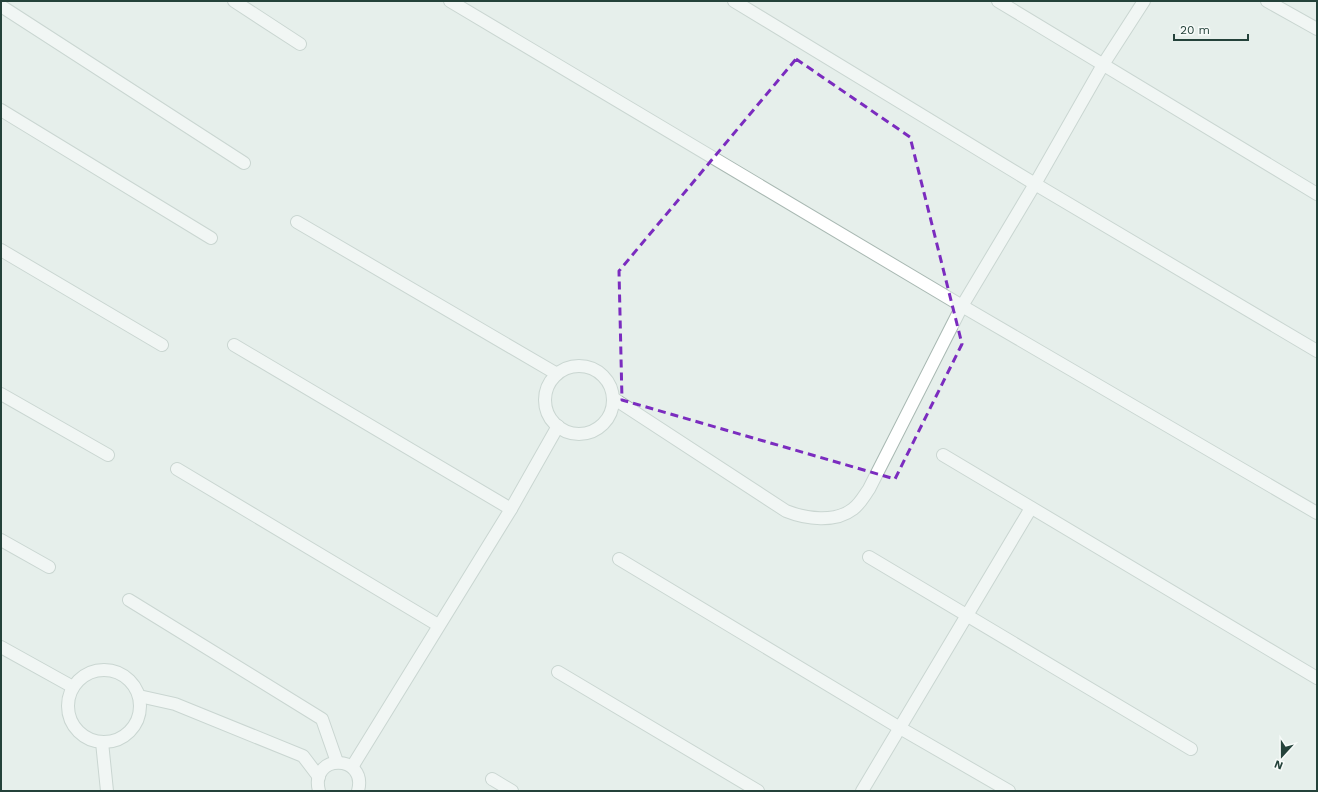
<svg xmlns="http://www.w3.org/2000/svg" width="1318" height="792" font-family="'Work Sans',sans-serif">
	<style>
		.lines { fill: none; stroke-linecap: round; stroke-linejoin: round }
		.minor-casing { stroke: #a8b8b2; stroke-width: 14 }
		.minor { stroke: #fff; stroke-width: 12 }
		.marked { fill: none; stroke: #7b2cbf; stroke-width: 3; stroke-dasharray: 8 5; stroke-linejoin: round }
	</style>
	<rect width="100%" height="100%" fill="#e6efeb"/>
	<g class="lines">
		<g class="minor-casing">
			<g id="minor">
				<path d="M 234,1 L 300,44"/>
				<path d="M 450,1 L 962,306 L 1317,513"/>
				<path d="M 734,1 L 1035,184 L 1317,351"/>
				<path d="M 998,1 L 1317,194"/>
				<path d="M 1267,1 L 1317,29"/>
				<path d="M 1,6 L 244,163"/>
				<path d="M 1,110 L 211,238"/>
				<path d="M 297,222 L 557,374"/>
				<path d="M 1,250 L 162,345"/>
				<path d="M 234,345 L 511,509"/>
				<circle cx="579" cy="400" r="34"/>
				<path d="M 1,394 L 108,455"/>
				<path d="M 613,398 L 786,511 C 806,519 835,523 853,509 C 860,504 864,496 869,489 L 962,306 L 1035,184 L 1104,63 L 1144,1"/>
				<path d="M 943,455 L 1317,678"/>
				<path d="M 177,469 L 438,625"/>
				<path d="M 1,540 L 49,567"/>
				<path d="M 869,557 L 1191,749"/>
				<path d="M 619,559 L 900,728 L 1009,791"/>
				<path d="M 129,600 L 322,719 L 337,762"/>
				<path d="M 1,647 L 73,687"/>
				<circle cx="104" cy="706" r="36"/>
				<path d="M 558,672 L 758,791"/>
				<path d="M 139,696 L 175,704 L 303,756 L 319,777"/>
				<path d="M 102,742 L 107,791"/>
				<path d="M 352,767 L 511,509 L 558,426"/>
				<path d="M 492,779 L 512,791"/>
				<path d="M 319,791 C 309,753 368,754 358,791"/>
				<path d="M 862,791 L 1031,508"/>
			</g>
		</g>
		<use href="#minor" class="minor"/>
	</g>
	<path d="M0 0H1318V792H0ZM 796,59 L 910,137 L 962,344 L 895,479 L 622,400 L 619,271 Z" fill="#e6efeb" fill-opacity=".55" fill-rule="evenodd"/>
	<path class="marked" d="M 796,59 L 910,137 L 962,344 L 895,479 L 622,400 L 619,271 Z"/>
	<rect width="1318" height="792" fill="none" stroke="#24423a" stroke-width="4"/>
	<g transform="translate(1282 756) rotate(201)" stroke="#f7fbf9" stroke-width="3" paint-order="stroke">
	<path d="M0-3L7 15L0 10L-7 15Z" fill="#24423a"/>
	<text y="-6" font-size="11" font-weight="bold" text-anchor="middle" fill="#24423a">N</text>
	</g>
	<path d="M1174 34v6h74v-6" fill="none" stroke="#24423a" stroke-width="2"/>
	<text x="1180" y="34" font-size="12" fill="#24423a" stroke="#f7fbf9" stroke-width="3" paint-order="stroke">20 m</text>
</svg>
